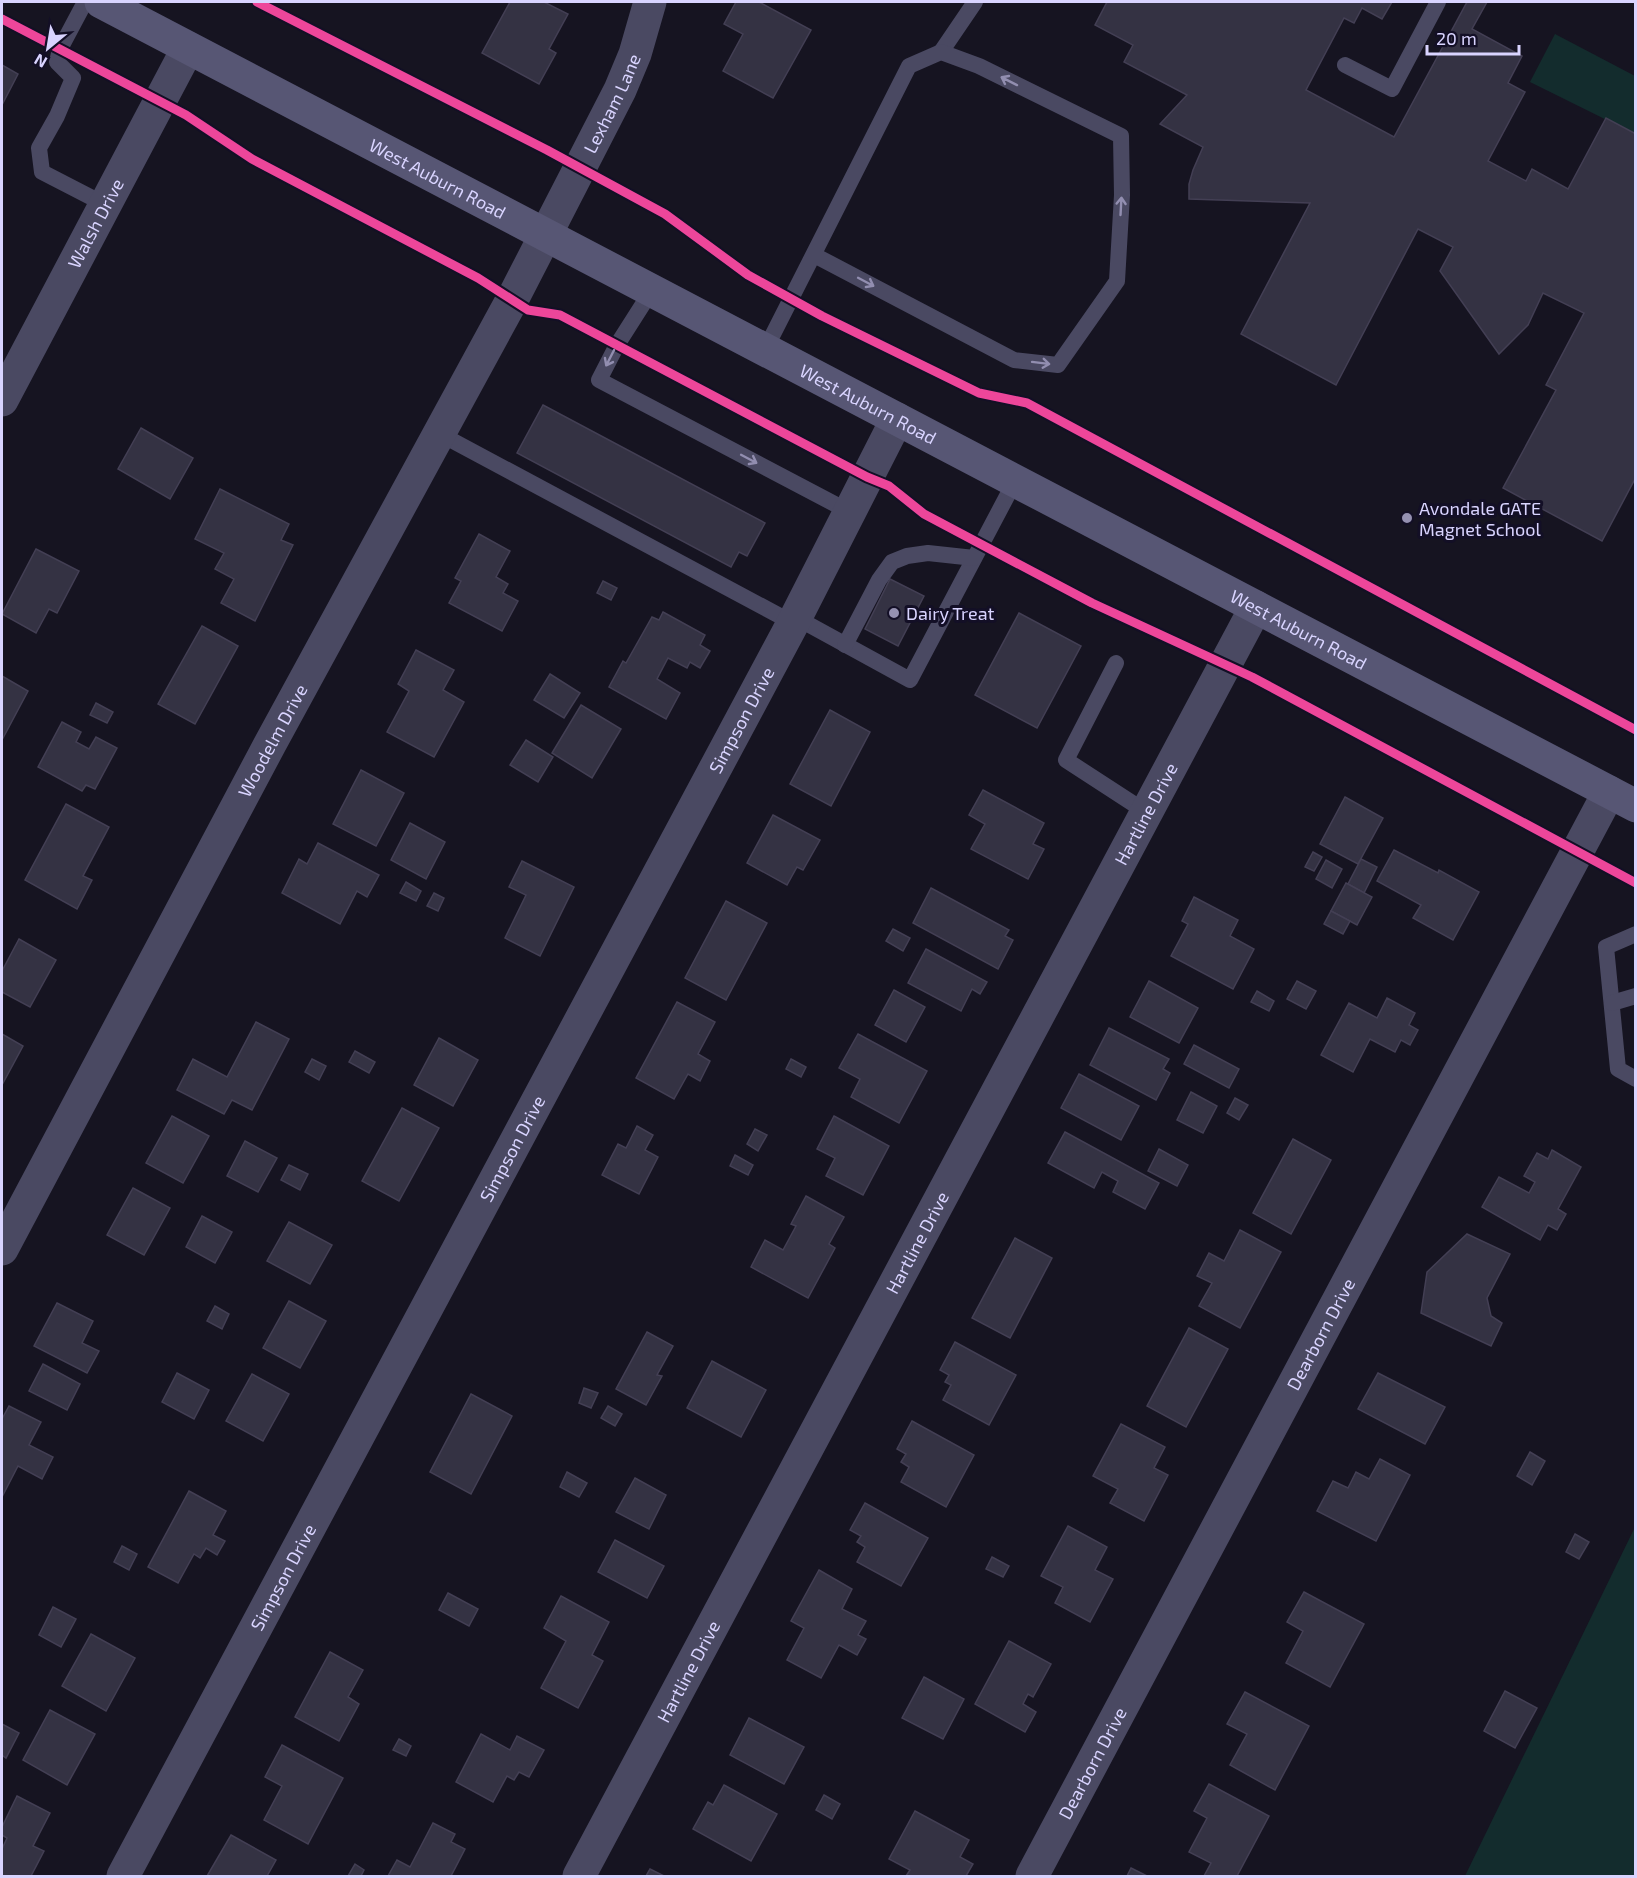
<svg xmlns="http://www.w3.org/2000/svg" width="1637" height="1878" font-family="'Exo 2',sans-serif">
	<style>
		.green { fill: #132c2d }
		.building { fill: #343243; stroke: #433f54; stroke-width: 1.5 }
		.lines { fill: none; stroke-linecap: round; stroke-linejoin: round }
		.lane { stroke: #4a4962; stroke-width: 16 }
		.street { stroke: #4a4962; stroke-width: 33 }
		.secondary { stroke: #575674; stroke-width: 33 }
		.cycleway-casing { stroke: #130f26; stroke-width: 13 }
		.cycleway { stroke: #ed469a; stroke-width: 9 }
		.oneway { stroke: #928eb0 }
		.poi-dot { fill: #9591b1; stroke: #130f26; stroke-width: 2 }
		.labels { text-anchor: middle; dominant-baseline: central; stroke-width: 6; stroke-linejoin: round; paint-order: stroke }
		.street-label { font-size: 18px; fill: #d9d4ff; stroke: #130f26 }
		.poi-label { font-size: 18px; fill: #d9d4ff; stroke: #130f26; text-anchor: start }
	</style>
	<rect width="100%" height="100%" fill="#161421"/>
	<g class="green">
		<path d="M 1555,34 L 1635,76 L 1635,134 L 1530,82 Z"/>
		<path d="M 1635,1527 L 1635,1876 L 1465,1876 Z"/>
	</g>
	<g class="building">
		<path d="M 510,2 L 544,2 L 568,14 L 549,49 L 556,53 L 539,84 L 482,53 Z"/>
		<path d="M 736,2 L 759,2 L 811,30 L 773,98 L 723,71 L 743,34 L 724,24 Z"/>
		<path d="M 1107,2 L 1392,2 L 1382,19 L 1362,8 L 1354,23 L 1344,18 L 1306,90 L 1394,137 L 1467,2 L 1487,2 L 1472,29 L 1522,56 L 1508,83 L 1525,92 L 1488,161 L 1526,181 L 1532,169 L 1568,189 L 1606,118 L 1636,134 L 1636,477 L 1602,541 L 1503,488 L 1556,390 L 1546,385 L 1584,313 L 1543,293 L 1528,325 L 1499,354 L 1440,271 L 1453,247 L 1418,229 L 1336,385 L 1241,334 L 1310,203 L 1189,199 L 1189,184 L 1193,170 L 1203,147 L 1160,124 L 1187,95 L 1124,62 L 1133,45 L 1095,25 Z"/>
		<path d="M 2,65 L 18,74 L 2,105 Z"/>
		<path d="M 543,405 L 765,523 L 747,556 L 739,552 L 731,567 L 517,453 Z"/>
		<path d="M 141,428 L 193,458 L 170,499 L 118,469 Z"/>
		<path d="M 220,489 L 289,524 L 281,540 L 293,545 L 255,621 L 221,603 L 234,579 L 215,569 L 224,553 L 195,539 Z"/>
		<path d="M 479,534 L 510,551 L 496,577 L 508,584 L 503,593 L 518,601 L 502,631 L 449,603 L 461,581 L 455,578 Z"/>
		<path d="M 36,549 L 79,571 L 57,613 L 49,609 L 36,633 L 2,614 Z"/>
		<path d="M 890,579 L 924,596 L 898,646 L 865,629 Z"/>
		<path d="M 603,581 L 617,588 L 611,600 L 597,593 Z"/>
		<path d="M 663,612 L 705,635 L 700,645 L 710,651 L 700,668 L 690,662 L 687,668 L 668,658 L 657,679 L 680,693 L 666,719 L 609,687 L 623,661 L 626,663 L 652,617 L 659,620 Z"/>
		<path d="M 1019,613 L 1081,646 L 1037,728 L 975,695 Z"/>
		<path d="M 202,626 L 238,646 L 195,724 L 158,704 Z"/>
		<path d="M 416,650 L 454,670 L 443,690 L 464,702 L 434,757 L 387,732 L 409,691 L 398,684 Z"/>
		<path d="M 550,674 L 580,693 L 564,718 L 534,700 Z"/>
		<path d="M 2,676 L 28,691 L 2,740 Z"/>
		<path d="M 96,703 L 113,712 L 107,723 L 90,715 Z"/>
		<path d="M 581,705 L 621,729 L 592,778 L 552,753 Z"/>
		<path d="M 830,710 L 870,732 L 831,806 L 790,784 Z"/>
		<path d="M 62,722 L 81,732 L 76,742 L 89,749 L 96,737 L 117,748 L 95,789 L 86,785 L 82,791 L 38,767 Z"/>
		<path d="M 526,740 L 553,757 L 538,782 L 510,765 Z"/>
		<path d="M 361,770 L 404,793 L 376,846 L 333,824 Z"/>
		<path d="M 983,790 L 1044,823 L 1033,844 L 1044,849 L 1028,879 L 971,849 L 985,824 L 969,815 Z"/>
		<path d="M 1345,797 L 1383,818 L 1358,864 L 1320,844 Z"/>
		<path d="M 66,804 L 109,827 L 83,876 L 92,880 L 77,909 L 25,880 Z"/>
		<path d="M 773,815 L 820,840 L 803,870 L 797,867 L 787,885 L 747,863 Z"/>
		<path d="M 410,823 L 445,842 L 426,879 L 391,860 Z"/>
		<path d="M 318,843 L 379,875 L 367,897 L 357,891 L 340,924 L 282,893 L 299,859 L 307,864 Z"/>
		<path d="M 1394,850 L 1438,873 L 1439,870 L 1479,892 L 1453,940 L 1413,918 L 1421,905 L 1377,881 Z"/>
		<path d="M 1313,852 L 1322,857 L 1314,871 L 1305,867 Z"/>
		<path d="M 1361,859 L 1377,867 L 1364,893 L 1348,884 Z"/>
		<path d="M 1326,860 L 1342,869 L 1332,888 L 1316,879 Z"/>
		<path d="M 522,861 L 574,887 L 540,956 L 505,938 L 526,895 L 509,887 Z"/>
		<path d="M 406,882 L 421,891 L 416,901 L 400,893 Z"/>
		<path d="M 1346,883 L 1372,897 L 1357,925 L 1331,911 Z"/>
		<path d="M 931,888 L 1009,930 L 1005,936 L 1013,940 L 998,969 L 913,923 Z"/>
		<path d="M 434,893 L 444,898 L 438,911 L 427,906 Z"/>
		<path d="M 1194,897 L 1238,920 L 1230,936 L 1254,949 L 1233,989 L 1171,956 L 1188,924 L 1182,921 Z"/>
		<path d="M 726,901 L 767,923 L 726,1000 L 685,978 Z"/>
		<path d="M 1331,911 L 1350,921 L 1343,934 L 1324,924 Z"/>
		<path d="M 893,929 L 910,938 L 903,951 L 886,941 Z"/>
		<path d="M 19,939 L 56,960 L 30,1007 L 2,992 L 2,971 Z"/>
		<path d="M 926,949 L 987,982 L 980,994 L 972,989 L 961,1011 L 908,983 Z"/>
		<path d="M 1149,981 L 1198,1008 L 1179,1043 L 1130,1017 Z"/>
		<path d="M 1297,981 L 1316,991 L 1306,1009 L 1287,999 Z"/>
		<path d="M 894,990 L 925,1007 L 906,1042 L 875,1025 Z"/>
		<path d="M 1257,991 L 1274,1001 L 1269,1011 L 1251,1002 Z"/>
		<path d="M 1387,998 L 1415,1013 L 1409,1025 L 1418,1030 L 1410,1045 L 1401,1040 L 1395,1052 L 1370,1039 L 1353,1072 L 1321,1055 L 1349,1003 L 1377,1018 Z"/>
		<path d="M 677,1002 L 715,1022 L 698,1054 L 710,1061 L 700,1081 L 688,1074 L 674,1099 L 636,1078 Z"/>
		<path d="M 256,1022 L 289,1039 L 252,1110 L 232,1100 L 224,1114 L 177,1090 L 193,1059 L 227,1077 Z"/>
		<path d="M 1109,1028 L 1169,1059 L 1163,1069 L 1170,1073 L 1156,1100 L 1090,1065 Z"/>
		<path d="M 2,1034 L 23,1046 L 2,1085 Z"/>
		<path d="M 858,1034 L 927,1071 L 899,1123 L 851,1097 L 860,1079 L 839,1068 Z"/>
		<path d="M 439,1038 L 478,1060 L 453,1106 L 414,1085 Z"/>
		<path d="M 1194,1045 L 1239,1069 L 1229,1088 L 1184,1064 Z"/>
		<path d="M 355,1051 L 375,1062 L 369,1073 L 349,1062 Z"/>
		<path d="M 312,1059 L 326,1066 L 319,1080 L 305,1072 Z"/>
		<path d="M 791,1059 L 806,1067 L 801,1077 L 786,1069 Z"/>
		<path d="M 1079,1074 L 1139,1106 L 1121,1140 L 1061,1108 Z"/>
		<path d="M 1191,1092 L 1217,1106 L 1203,1133 L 1177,1120 Z"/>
		<path d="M 1235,1098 L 1248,1105 L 1239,1120 L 1227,1113 Z"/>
		<path d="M 402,1108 L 439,1128 L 399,1201 L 362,1181 Z"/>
		<path d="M 172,1116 L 209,1136 L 183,1183 L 146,1163 Z"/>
		<path d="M 834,1116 L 889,1146 L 863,1195 L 826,1176 L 835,1158 L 817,1149 Z"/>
		<path d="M 637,1126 L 653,1135 L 645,1150 L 658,1157 L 639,1194 L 602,1175 L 618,1144 L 626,1148 Z"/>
		<path d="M 755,1129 L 767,1135 L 758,1151 L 747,1144 Z"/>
		<path d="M 1065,1132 L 1159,1183 L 1145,1209 L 1113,1192 L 1118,1181 L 1102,1172 L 1094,1188 L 1048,1163 Z"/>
		<path d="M 1293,1139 L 1331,1160 L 1291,1234 L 1253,1213 Z"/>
		<path d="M 245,1141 L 277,1158 L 258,1192 L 227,1176 Z"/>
		<path d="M 1159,1149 L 1188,1165 L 1177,1186 L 1148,1171 Z"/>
		<path d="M 1552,1150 L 1581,1167 L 1558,1209 L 1566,1214 L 1557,1230 L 1548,1225 L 1540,1240 L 1482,1207 L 1499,1177 L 1529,1193 L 1535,1182 L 1524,1176 L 1537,1153 L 1548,1159 Z"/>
		<path d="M 735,1155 L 753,1165 L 748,1175 L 730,1166 Z"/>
		<path d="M 289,1165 L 308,1174 L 300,1190 L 281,1180 Z"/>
		<path d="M 133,1188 L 170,1208 L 144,1255 L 107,1235 Z"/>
		<path d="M 806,1196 L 844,1217 L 829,1244 L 835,1248 L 808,1298 L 751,1267 L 765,1240 L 783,1250 L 796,1226 L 791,1224 Z"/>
		<path d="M 202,1216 L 232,1232 L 215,1263 L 186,1247 Z"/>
		<path d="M 289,1222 L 332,1245 L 310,1284 L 267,1261 Z"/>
		<path d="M 1240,1230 L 1281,1252 L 1240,1328 L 1199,1306 L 1212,1283 L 1197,1276 L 1209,1253 L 1224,1261 Z"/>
		<path d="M 1467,1234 L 1510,1254 L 1487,1298 L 1491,1316 L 1502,1323 L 1491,1346 L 1421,1313 L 1427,1272 Z"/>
		<path d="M 1015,1238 L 1052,1258 L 1010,1338 L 972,1318 Z"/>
		<path d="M 289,1301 L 326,1321 L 300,1368 L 263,1348 Z"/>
		<path d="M 57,1303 L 93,1321 L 82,1343 L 99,1351 L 87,1373 L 34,1346 Z"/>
		<path d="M 215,1306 L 229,1314 L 222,1329 L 207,1321 Z"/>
		<path d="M 1189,1328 L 1228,1349 L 1186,1427 L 1147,1406 Z"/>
		<path d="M 647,1332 L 673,1346 L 657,1375 L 662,1376 L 646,1405 L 616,1389 Z"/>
		<path d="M 955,1342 L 1016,1375 L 989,1425 L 943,1400 L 951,1385 L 945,1382 L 949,1375 L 940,1370 Z"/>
		<path d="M 712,1361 L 766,1390 L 741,1437 L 687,1408 Z"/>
		<path d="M 43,1364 L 80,1384 L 67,1410 L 29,1391 Z"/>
		<path d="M 177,1373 L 209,1390 L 194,1419 L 162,1402 Z"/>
		<path d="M 1378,1373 L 1445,1407 L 1425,1444 L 1358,1409 Z"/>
		<path d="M 252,1374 L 289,1394 L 263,1441 L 226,1421 Z"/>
		<path d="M 584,1388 L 598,1393 L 591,1408 L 579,1403 Z"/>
		<path d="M 471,1394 L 512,1416 L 471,1494 L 430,1472 Z"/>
		<path d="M 9,1406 L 41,1422 L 29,1445 L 53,1457 L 42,1479 L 18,1466 L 2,1497 L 2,1419 Z"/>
		<path d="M 608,1406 L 622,1414 L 615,1426 L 601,1418 Z"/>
		<path d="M 912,1421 L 974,1455 L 946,1507 L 901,1482 L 909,1467 L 901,1462 L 906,1454 L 897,1449 Z"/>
		<path d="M 1121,1424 L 1165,1447 L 1154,1468 L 1168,1475 L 1144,1521 L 1110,1503 L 1118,1489 L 1093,1476 Z"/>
		<path d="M 1530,1452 L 1545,1461 L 1532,1485 L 1517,1476 Z"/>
		<path d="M 1380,1459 L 1410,1475 L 1376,1541 L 1317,1511 L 1333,1481 L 1348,1488 L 1356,1472 L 1369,1479 Z"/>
		<path d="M 567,1472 L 587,1483 L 579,1497 L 560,1487 Z"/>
		<path d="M 635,1478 L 666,1495 L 649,1529 L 616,1512 Z"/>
		<path d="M 189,1491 L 226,1511 L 213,1535 L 225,1541 L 217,1555 L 206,1548 L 200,1558 L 194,1554 L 178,1583 L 148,1567 Z"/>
		<path d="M 865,1503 L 928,1538 L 901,1586 L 857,1562 L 865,1547 L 857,1542 L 861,1536 L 850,1530 Z"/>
		<path d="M 1068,1526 L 1107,1547 L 1095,1570 L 1113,1579 L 1090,1622 L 1055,1603 L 1063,1587 L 1041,1576 Z"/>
		<path d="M 1575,1534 L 1589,1542 L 1579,1559 L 1566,1552 Z"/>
		<path d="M 615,1540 L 664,1566 L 647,1598 L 598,1572 Z"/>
		<path d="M 122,1546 L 137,1554 L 129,1570 L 114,1562 Z"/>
		<path d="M 992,1557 L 1009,1566 L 1003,1577 L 986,1569 Z"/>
		<path d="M 819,1570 L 852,1589 L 842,1609 L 866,1621 L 858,1635 L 866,1639 L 857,1655 L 839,1645 L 821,1678 L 787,1660 L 804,1628 L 791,1621 Z"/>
		<path d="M 1304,1592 L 1364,1624 L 1330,1687 L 1286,1663 L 1303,1631 L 1287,1622 Z"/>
		<path d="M 448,1593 L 478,1609 L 469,1626 L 439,1610 Z"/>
		<path d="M 561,1596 L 609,1622 L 592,1655 L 603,1661 L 578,1708 L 541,1688 L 566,1641 L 544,1628 Z"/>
		<path d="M 53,1607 L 76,1619 L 61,1647 L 39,1635 Z"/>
		<path d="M 91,1634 L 135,1658 L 106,1711 L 62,1686 Z"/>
		<path d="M 1009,1641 L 1051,1664 L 1033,1697 L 1028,1694 L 1023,1704 L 1036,1712 L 1025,1732 L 975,1704 Z"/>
		<path d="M 330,1652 L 363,1670 L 348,1697 L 359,1704 L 339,1741 L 295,1717 Z"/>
		<path d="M 924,1677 L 964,1699 L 943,1739 L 902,1718 Z"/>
		<path d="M 1505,1691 L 1537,1708 L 1515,1748 L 1484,1731 Z"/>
		<path d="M 1245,1692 L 1309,1726 L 1275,1790 L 1230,1765 L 1247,1734 L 1227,1724 Z"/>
		<path d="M 50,1710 L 95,1734 L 67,1785 L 23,1760 Z"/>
		<path d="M 749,1718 L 804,1747 L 784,1784 L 730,1755 Z"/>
		<path d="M 2,1724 L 19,1733 L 6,1758 L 2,1755 Z"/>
		<path d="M 481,1734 L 510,1750 L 517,1736 L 544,1750 L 529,1777 L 519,1772 L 514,1780 L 507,1776 L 493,1802 L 456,1782 Z"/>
		<path d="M 399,1739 L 411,1746 L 406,1756 L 393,1750 Z"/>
		<path d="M 282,1745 L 343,1778 L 308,1844 L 264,1820 L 282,1786 L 265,1777 Z"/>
		<path d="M 1209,1784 L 1269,1816 L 1237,1876 L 1204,1876 L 1211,1863 L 1189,1852 L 1207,1818 L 1194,1811 Z"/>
		<path d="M 724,1785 L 777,1814 L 751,1861 L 693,1829 L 708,1802 L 713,1805 Z"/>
		<path d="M 824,1795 L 840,1804 L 832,1819 L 816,1810 Z"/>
		<path d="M 17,1796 L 50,1813 L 33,1846 L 44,1851 L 31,1876 L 2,1876 L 2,1849 L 7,1838 L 2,1835 L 2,1827 Z"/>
		<path d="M 915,1811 L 969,1840 L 960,1857 L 973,1864 L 966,1876 L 906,1876 L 910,1870 L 889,1859 Z"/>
		<path d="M 433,1823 L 455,1834 L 451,1842 L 465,1849 L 451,1876 L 388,1876 L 397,1860 L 410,1867 Z"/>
		<path d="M 231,1835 L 276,1860 L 267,1876 L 207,1876 Z"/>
		<path d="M 355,1864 L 364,1870 L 361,1876 L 348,1876 Z"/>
		<path d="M 1131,1868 L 1147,1876 L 1127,1876 Z"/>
		<path d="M 650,1869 L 664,1876 L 646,1876 Z"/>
	</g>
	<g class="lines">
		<g class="lane">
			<path d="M 85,2 L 60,49 L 57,62 L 73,78 L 57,116 L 39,148 L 42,172 L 106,205"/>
			<path d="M 941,52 L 975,2"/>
			<path d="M 1345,65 L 1392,89 L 1438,2"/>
			<path d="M 652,290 L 617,345 L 599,380 L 850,512"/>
			<path d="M 765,350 L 909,66 L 941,52 L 979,66 L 1121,136 L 1122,195 L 1117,281 L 1058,365 L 1014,360 L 814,255"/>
			<path d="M 440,434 L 793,623"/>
			<path d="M 795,617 L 910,680 L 1015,481"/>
			<path d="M 845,645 L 879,580 L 892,562 L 907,556 L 928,553 L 974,558"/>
			<path d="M 1116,663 L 1066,760 L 1146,812"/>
			<path d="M 1636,934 L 1606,947 L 1618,1069 L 1636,1079"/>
			<path d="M 1612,1003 L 1636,996"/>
		</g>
		<g class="street">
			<path id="s1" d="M 2,400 L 188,48"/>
			<path id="s2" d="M 2,1249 L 270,744 L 512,300 L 620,90 L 635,54 L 650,2"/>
			<path id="s3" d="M 123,1876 L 793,623 L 897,419"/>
			<path id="s4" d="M 579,1876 L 1256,607"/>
			<path id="s5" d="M 1032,1876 L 1609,792"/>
		</g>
		<path class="secondary" id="s6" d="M 101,2 L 1636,806"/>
		<g class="cycleway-casing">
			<g id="cycleway">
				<path d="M 257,2 L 547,150 L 665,214 L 748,275 L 822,316 L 979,393 L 1027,403 L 1636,730"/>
				<path d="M 2,19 L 186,115 L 252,159 L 478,278 L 528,310 L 560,315 L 867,477 L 889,486 L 924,514 L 1092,603 L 1252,677 L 1636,883"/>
			</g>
		</g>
		<use href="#cycleway" class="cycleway"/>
	</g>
	<defs><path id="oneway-shaft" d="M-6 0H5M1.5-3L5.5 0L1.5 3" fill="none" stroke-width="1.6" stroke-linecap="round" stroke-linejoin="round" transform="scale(1.5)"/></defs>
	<g class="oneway">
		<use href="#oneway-shaft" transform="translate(1009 81) rotate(-153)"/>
		<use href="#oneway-shaft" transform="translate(1121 206) rotate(-87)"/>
		<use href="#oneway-shaft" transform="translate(866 282) rotate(28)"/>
		<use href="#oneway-shaft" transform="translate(610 358) rotate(117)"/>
		<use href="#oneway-shaft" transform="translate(1041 363) rotate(7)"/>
		<use href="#oneway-shaft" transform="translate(749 459) rotate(28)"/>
	</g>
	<g class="poi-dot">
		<circle cx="1407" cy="518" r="6"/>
		<circle cx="894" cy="613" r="6"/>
	</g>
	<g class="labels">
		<g class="street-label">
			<text stroke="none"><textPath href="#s2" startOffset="1298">Lexham Lane</textPath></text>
			<text stroke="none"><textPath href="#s6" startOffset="380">West Auburn Road</textPath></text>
			<text stroke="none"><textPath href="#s1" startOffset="200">Walsh Drive</textPath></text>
			<text stroke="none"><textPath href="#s6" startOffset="866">West Auburn Road</textPath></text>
			<text stroke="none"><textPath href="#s6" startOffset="1352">West Auburn Road</textPath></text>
			<text stroke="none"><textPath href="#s3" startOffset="1311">Simpson Drive</textPath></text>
			<text stroke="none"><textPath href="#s2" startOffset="576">Woodelm Drive</textPath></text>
			<text stroke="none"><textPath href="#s4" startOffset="1204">Hartline Drive</textPath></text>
			<text stroke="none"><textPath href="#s3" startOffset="825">Simpson Drive</textPath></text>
			<text stroke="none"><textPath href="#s4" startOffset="718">Hartline Drive</textPath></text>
			<text stroke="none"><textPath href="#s5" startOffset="614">Dearborn Drive</textPath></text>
			<text stroke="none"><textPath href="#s3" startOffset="339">Simpson Drive</textPath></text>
			<text stroke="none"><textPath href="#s4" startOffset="232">Hartline Drive</textPath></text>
			<text stroke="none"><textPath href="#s5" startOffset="128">Dearborn Drive</textPath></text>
		</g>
		<g class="poi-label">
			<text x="1419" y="508">Avondale GATE<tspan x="1419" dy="21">Magnet School</tspan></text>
			<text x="906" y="613">Dairy Treat</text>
		</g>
	</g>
	<rect width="1637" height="1878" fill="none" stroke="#d9d4ff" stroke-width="6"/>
	<g transform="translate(48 48) rotate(210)" stroke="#130f26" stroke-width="4.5" paint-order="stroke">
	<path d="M0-4.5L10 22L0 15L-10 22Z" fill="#d9d4ff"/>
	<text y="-9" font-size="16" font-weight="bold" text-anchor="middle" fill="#d9d4ff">N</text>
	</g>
	<path d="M1427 45v9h92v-9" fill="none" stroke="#d9d4ff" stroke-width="3"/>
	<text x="1436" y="45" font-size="18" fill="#d9d4ff" stroke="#130f26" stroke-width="4.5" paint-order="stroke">20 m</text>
</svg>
